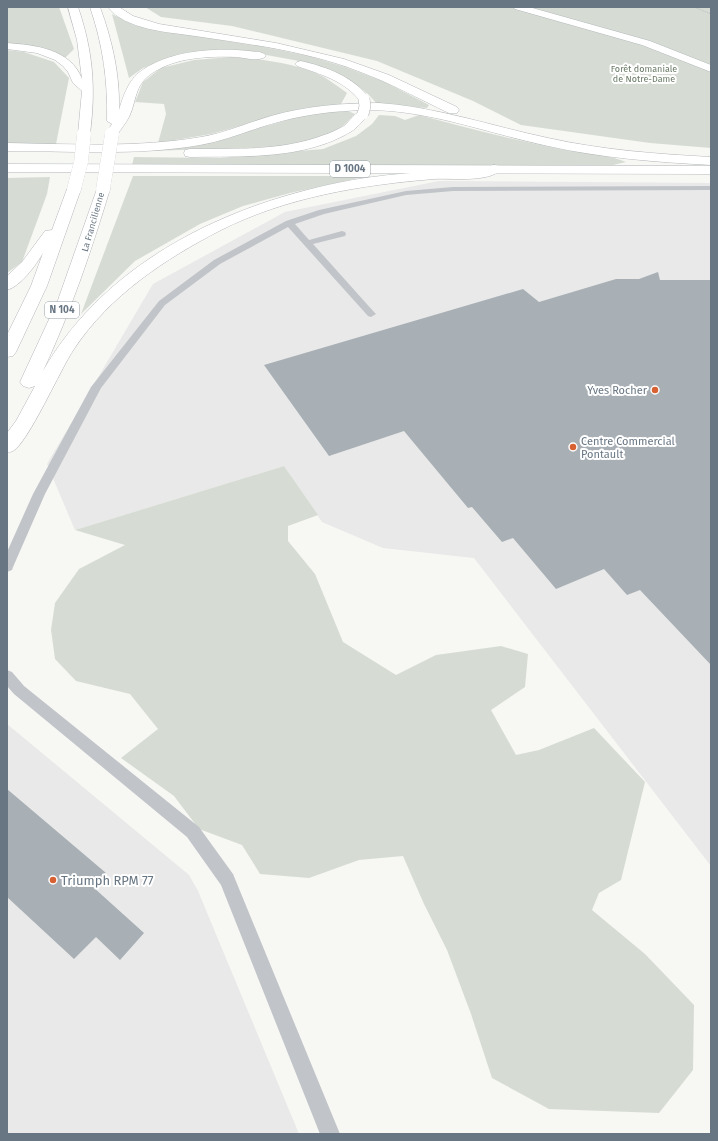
<svg xmlns="http://www.w3.org/2000/svg" width="718" height="1141" font-family="'Fira Sans',sans-serif">
	<style>
		.built { fill: #e8e9e8 }
		.green { fill: #d6dcd4 }
		.building { fill: #a8afb5 }
		.lines { fill: none; stroke-linecap: round; stroke-linejoin: round }
		.secondary-casing { stroke: #b3b8bc; stroke-width: 1 }
		.primary-casing { stroke: #b4b8bc; stroke-width: 1 }
		.highway-casing { stroke: #b4b7ba; stroke-width: 1 }
		.path { stroke: #bbbdc0; stroke-width: 1; stroke-dasharray: 1 1; stroke-linecap: butt }
		.lane { fill: #c1c4c8; fill-rule: evenodd }
		.secondary { fill: #fff; fill-rule: evenodd }
		.primary { fill: #fff; fill-rule: evenodd }
		.highway { fill: #fff; fill-rule: evenodd }
		.highway-bridge-far1-casing { stroke: #b4b7ba; stroke-width: 12; stroke-linecap: butt }
		.highway-bridge-casing { stroke: #b4b7ba; stroke-width: 14; stroke-linecap: butt }
		.highway-bridge-far1 { stroke: #fff; stroke-width: 11 }
		.highway-bridge { stroke: #fff; stroke-width: 14 }
		.poi-dot { fill: #d86134; stroke: #fff; stroke-width: 1.5 }
		.labels { text-anchor: middle; dominant-baseline: central; stroke-width: 4; stroke-linejoin: round; paint-order: stroke }
		.far-park-label { font-size: 9px; fill: #6a7b66; stroke: #fff }
		.far-street-label { font-size: 9px; fill: #687683; stroke: #fff }
		.shield { fill: #fff; stroke: #959fa8; stroke-width: 1 }
		.shield-label { font-size: 10px; font-weight: bold; fill: #687683 }
		.poi-label { font-size: 11px; fill: #687683; stroke: #fff; text-anchor: end }
		.near-poi-label { font-size: 13px; fill: #687683; stroke: #fff; text-anchor: start }
	</style>
	<rect width="100%" height="100%" fill="#f7f7f4"/>
	<g class="built">
		<path d="M 439,181 L 711,183 L 711,866 L 474,558 L 383,548 L 322,522 L 284,466 L 75,530 L 47,464 L 153,284 L 285,212 Z"/>
		<path d="M 7,724 L 189,875 L 198,891 L 299,1134 L 7,1134 Z"/>
	</g>
	<g class="green">
		<path d="M 10,7 L 59,7 L 74,49 L 65,58 L 7,44 L 7,9 Z"/>
		<path d="M 145,7 L 711,7 L 711,148 L 650,143 L 521,125 L 473,101 L 377,61 L 232,26 L 161,17 Z"/>
		<path d="M 112,14 L 134,25 L 178,34 L 229,40 L 309,56 L 345,67 L 383,81 L 429,105 L 427,108 L 378,105 L 368,94 L 347,78 L 299,61 L 261,54 L 224,51 L 169,60 L 143,68 L 129,78 Z"/>
		<path d="M 7,50 L 24,52 L 54,62 L 69,78 L 56,144 L 7,143 Z"/>
		<path d="M 231,57 C 260,59 298,63 324,77 C 332,82 340,88 347,93 L 341,104 L 304,108 L 211,134 L 158,143 L 166,114 L 164,104 L 135,102 L 143,82 L 161,68 L 194,60 Z"/>
		<path d="M 348,111 L 355,114 L 344,125 L 328,135 L 303,142 L 278,147 L 146,151 L 196,146 L 302,116 L 326,112 Z"/>
		<path d="M 379,115 L 395,116 L 405,120 L 419,115 C 464,127 509,139 555,148 C 578,153 604,153 626,162 L 613,165 L 132,165 L 134,157 L 220,158 L 323,149 L 356,136 L 372,124 Z"/>
		<path d="M 133,176 L 368,176 L 290,193 L 243,206 L 200,224 L 135,261 L 81,314 Z"/>
		<path d="M 50,177 L 47,194 L 22,262 L 7,273 L 7,178 Z"/>
		<path d="M 284,466 L 318,515 L 288,526 L 288,541 L 315,574 L 343,642 L 396,675 L 436,655 L 501,646 L 528,654 L 525,687 L 491,710 L 516,755 L 539,750 L 594,728 L 645,782 L 621,880 L 599,893 L 592,910 L 645,954 L 694,1005 L 693,1070 L 659,1113 L 549,1109 L 492,1078 L 471,1014 L 447,950 L 424,904 L 403,856 L 359,860 L 309,878 L 260,874 L 242,845 L 199,829 L 174,796 L 121,758 L 158,729 L 130,694 L 76,681 L 55,659 L 51,630 L 55,603 L 79,569 L 125,545 L 75,530 Z"/>
	</g>
	<g class="building">
		<path d="M 658,272 L 660,280 L 711,280 L 711,665 L 640,590 L 627,595 L 604,569 L 556,589 L 513,538 L 502,542 L 472,507 L 468,508 L 404,431 L 329,456 L 264,365 L 523,289 L 539,302 L 616,279 L 639,279 Z"/>
		<path d="M 7,789 L 106,873 L 93,887 L 144,933 L 120,960 L 96,937 L 74,959 L 7,897 Z"/>
	</g>
	<g class="lines">
		<g class="secondary-casing">
			<path id="secondary" d="M 513,7 L 529,7 L 650,41 L 711,65 L 711,72 L 642,45 L 515,9 Z"/>
		</g>
		<g class="primary-casing">
			<path id="primary" d="M 7,164 L 711,166 L 711,174 L 7,172 Z"/>
		</g>
		<g class="highway-casing">
			<g id="highway">
				<path d="M 68,7 L 78,7 C 93,51 96,88 90,134 L 88,137 L 80,137 L 78,134 L 82,91 L 73,83 L 68,72 L 63,66 L 55,60 L 37,53 L 7,49 L 7,43 C 35,45 71,49 82,79 L 77,40 Z"/>
				<path d="M 90,7 L 100,7 C 112,40 120,74 119,110 C 124,94 129,78 144,69 C 174,50 215,48 249,51 C 255,52 263,51 266,56 C 261,62 245,58 237,57 C 209,56 175,57 151,74 C 134,86 137,100 129,117 C 126,123 121,129 117,135 L 109,135 L 107,132 L 112,124 L 107,121 C 108,81 103,45 90,7 Z"/>
				<path d="M 108,7 L 119,7 L 133,16 L 159,24 L 276,43 L 344,59 L 389,75 L 457,107 L 459,110 L 457,113 L 449,113 C 419,99 389,82 358,71 C 306,51 250,44 195,36 C 169,32 125,30 108,7 Z"/>
				<path d="M 301,61 C 327,67 354,77 370,99 L 368,101 L 360,101 C 345,81 320,74 297,66 L 295,64 L 297,62 Z"/>
				<path d="M 379,103 C 437,107 491,126 548,138 C 602,150 656,154 711,157 L 711,165 C 656,162 602,158 548,146 C 486,133 427,109 363,110 L 367,111 L 369,114 L 367,117 C 362,121 357,128 352,131 C 305,160 243,156 190,157 L 185,156 L 184,153 L 185,150 L 190,149 C 234,149 282,151 324,135 C 331,133 338,129 344,126 C 350,121 355,112 363,110 C 336,111 308,114 282,121 C 254,128 228,140 200,145 C 137,156 71,151 7,151 L 7,143 C 71,144 137,148 201,137 C 225,133 247,123 271,116 C 306,106 343,103 379,103 Z"/>
				<path d="M 494,165 L 499,166 L 501,169 C 491,183 450,178 434,179 C 361,185 287,197 221,230 C 165,259 110,295 74,349 C 61,368 28,443 13,451 C 11,452 9,452 7,452 L 7,433 L 16,421 L 35,386 L 29,388 L 23,386 L 20,382 L 58,300 L 98,186 L 103,185 L 108,186 L 110,189 C 91,252 71,311 43,371 C 108,257 239,198 365,178 C 393,174 422,172 450,170 C 459,170 471,173 480,171 C 485,169 489,166 494,165 Z"/>
				<path d="M 74,185 L 79,186 L 81,189 L 47,286 L 16,352 L 13,356 L 7,357 L 7,335 L 31,286 L 43,253 C 36,265 21,286 7,290 L 7,276 L 22,262 L 45,231 L 52,230 L 67,189 L 69,186 Z"/>
			</g>
		</g>
		<path class="path" d="M 694,7 L 711,14"/>
		<g class="lane">
			<path d="M 711,186 L 711,190 L 453,191 L 406,195 L 324,214 L 295,224 L 309,240 L 342,231 L 345,232 L 346,234 L 345,236 L 313,244 L 374,312 L 376,314 L 371,317 L 368,316 L 288,227 L 220,264 L 165,305 L 101,388 L 45,494 L 13,567 L 12,570 L 7,572 L 7,552 L 33,494 L 91,387 L 159,301 L 214,260 L 286,221 L 319,210 L 406,191 L 453,187 Z"/>
			<path d="M 7,670 L 12,672 L 24,686 L 199,827 L 233,874 L 340,1134 L 320,1134 L 221,885 L 187,837 L 14,694 L 7,686 Z"/>
		</g>
		<use href="#secondary" class="secondary"/>
		<use href="#primary" class="primary"/>
		<use href="#highway" class="highway"/>
		<g class="highway-bridge-far1-casing">
			<path id="highway-bridge-far1" d="M 363,114 L 365,106 L 364,99"/>
		</g>
		<g class="highway-bridge-casing">
			<g id="highway-bridge">
				<path d="M 74,189 L 81,162 L 84,134"/>
				<path d="M 103,189 L 112,134"/>
			</g>
		</g>
		<use href="#highway-bridge-far1" class="highway-bridge-far1"/>
		<use href="#highway-bridge" class="highway-bridge"/>
	</g>
	<g class="poi-dot">
		<circle cx="655" cy="390" r="4"/>
		<circle cx="573" cy="447" r="4"/>
		<circle cx="53" cy="880" r="4"/>
	</g>
	<g class="labels">
		<g class="far-park-label">
			<text x="644" y="69">Forêt domaniale<tspan x="644" dy="10">de Notre-Dame</tspan></text>
		</g>
		<g class="far-street-label">
			<text transform="translate(93 222) rotate(-74)">La Francilienne</text>
		</g>
		<g class="shield">
			<rect x="330" y="161" width="40" height="16" rx="3"/>
			<rect x="45" y="302" width="34" height="16" rx="3"/>
		</g>
		<g class="shield-label">
			<text x="350" y="169">D 1004</text>
			<text x="62" y="310">N 104</text>
		</g>
		<g class="poi-label">
			<text x="647" y="390">Yves Rocher</text>
			<text x="581" y="441" text-anchor="start">Centre Commercial<tspan x="581" dy="13">Pontault</tspan></text>
		</g>
		<g class="near-poi-label">
			<text x="61" y="880">Triumph RPM 77</text>
		</g>
	</g>
	<rect width="718" height="1141" fill="none" stroke="#687683" stroke-width="16"/>
</svg>
